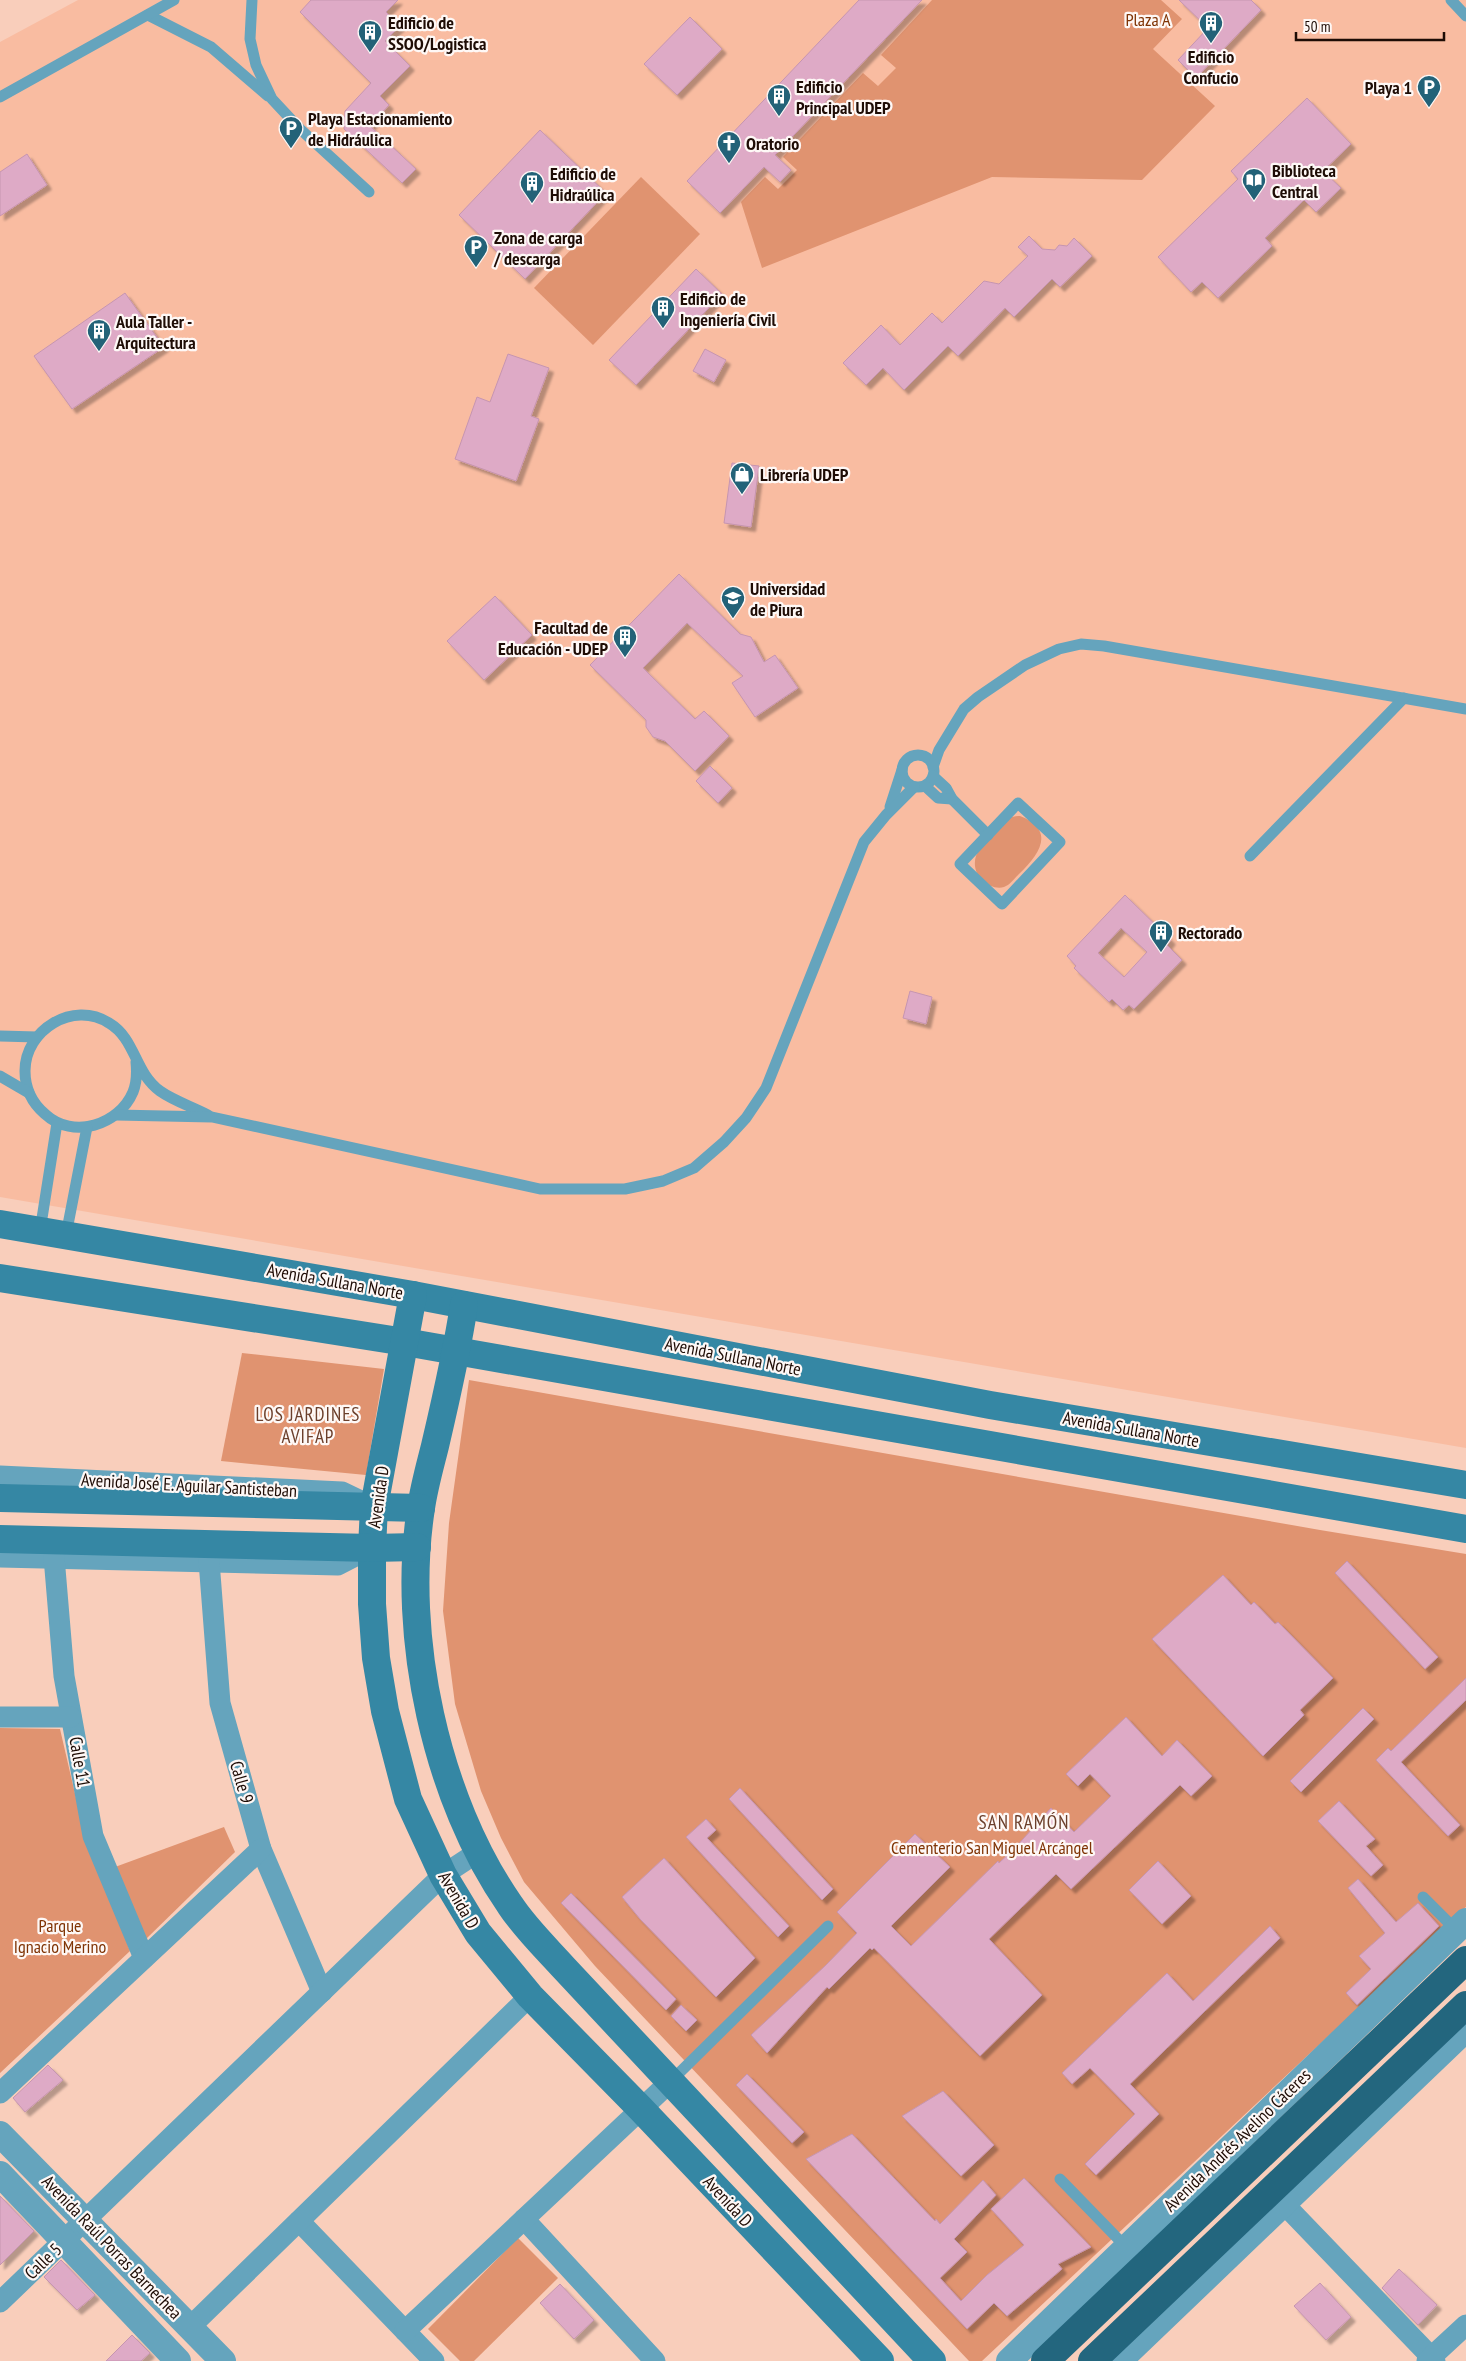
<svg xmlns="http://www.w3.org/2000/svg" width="1466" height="2361" font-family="'PT Sans Narrow',sans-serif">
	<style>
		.built { fill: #f9bca1 }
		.green { fill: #e09370 }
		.building { fill: #deaac6; stroke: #c695b0; fill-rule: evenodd; filter: url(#shadow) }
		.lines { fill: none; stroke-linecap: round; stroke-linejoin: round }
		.service { stroke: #65a4bd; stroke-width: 11 }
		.minor { stroke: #65a4bd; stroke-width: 21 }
		.tertiary { stroke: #65a4bd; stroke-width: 26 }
		.secondary { stroke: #3587a4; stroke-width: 28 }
		.trunk { stroke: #23667e; stroke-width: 28 }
		.labels { text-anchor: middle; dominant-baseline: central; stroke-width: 4.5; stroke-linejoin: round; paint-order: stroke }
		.park-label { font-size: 18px; fill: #7f3304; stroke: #fef8f6 }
		.poi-label { font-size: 18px; font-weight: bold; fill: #1e0c05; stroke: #fef8f6; text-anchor: start }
		.street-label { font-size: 18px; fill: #1e0c05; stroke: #fef8f6 }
		.neighbourhood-label { font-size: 19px; letter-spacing: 1px; fill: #6c3f2b; stroke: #fef8f6 }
	</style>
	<defs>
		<filter id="shadow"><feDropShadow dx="4.5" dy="4.5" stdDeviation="1" flood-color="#0004"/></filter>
	</defs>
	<rect width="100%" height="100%" fill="#f9cebb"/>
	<path class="built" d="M 78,0 L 1466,0 L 1466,1448 L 0,1197 L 0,42 Z"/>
	<g class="green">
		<path d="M 932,0 L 1161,0 L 1182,19 L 1153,49 L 1215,106 L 1142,180 L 992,177 L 762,268 L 741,202 L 765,177 L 778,189 L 797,170 L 783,157 L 863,73 L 878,86 L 896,68 L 881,55 Z"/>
		<path d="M 641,177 L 700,234 L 593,345 L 534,288 Z"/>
		<path d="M 1020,816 C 1056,830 1040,854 1019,874 C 1015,878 1010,885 1004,887 C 997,889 988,886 983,881 C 976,875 973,865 976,856 C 978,850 1003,823 1009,818 C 1012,817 1017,816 1020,816 Z"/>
		<path d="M 242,1353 L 384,1369 L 366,1475 L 221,1461 Z"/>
		<path d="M 469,1380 L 1320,1530 L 1466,1554 L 1466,1907 L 982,2361 L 969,2361 L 595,1966 L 524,1882 L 501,1838 L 481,1791 L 455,1704 L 443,1611 L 449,1523 Z"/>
		<path d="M 0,1728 L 60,1729 L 82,1824 L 130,1951 L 0,2073 Z"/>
		<path d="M 224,1827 L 235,1852 L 145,1940 L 115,1867 Z"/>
		<path d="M 518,2238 L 558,2278 L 474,2361 L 460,2361 L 428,2329 Z"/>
	</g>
	<g class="building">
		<path d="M 311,0 L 398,0 L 386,12 L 400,26 L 385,41 L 410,66 L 380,96 L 389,105 L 370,126 L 416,169 L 402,183 L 344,129 L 345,111 L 371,83 L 300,12 Z"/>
		<path d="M 859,0 L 922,0 L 775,155 L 791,170 L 780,182 L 764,167 L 720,213 L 687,181 Z"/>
		<path d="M 1179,0 L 1251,0 L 1261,10 L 1196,78 L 1178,60 L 1208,28 Z"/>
		<path d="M 690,17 L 722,49 L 677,95 L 644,64 Z"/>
		<path d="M 1307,98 L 1351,144 L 1323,171 L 1341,188 L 1316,212 L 1304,200 L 1265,238 L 1272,246 L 1218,298 L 1202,282 L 1191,292 L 1158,257 L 1238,179 L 1231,171 Z"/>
		<path d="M 540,130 L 606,193 L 525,279 L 459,215 Z"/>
		<path d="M 27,154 L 47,185 L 0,216 L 0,172 Z"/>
		<path d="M 1029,236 L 1042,249 L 1055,250 L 1059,245 L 1067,246 L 1074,238 L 1092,256 L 1060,287 L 1052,279 L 1014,317 L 1005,308 L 958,356 L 948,346 L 904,390 L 883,368 L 866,385 L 843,363 L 881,325 L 900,345 L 932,313 L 942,323 L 984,281 L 999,284 L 1028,256 L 1018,247 Z"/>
		<path d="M 696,269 L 722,294 L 636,385 L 609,360 Z"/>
		<path d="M 125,293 L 164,347 L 72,409 L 34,356 Z"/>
		<path d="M 705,349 L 726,360 L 714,382 L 693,371 Z"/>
		<path d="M 508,354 L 549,368 L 531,416 L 539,419 L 516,481 L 455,459 L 477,397 L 490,402 Z"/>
		<path d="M 732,463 L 759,466 L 751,527 L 724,523 Z"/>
		<path d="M 679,574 L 740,634 L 751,637 L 764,662 L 775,655 L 798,688 L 755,717 L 732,683 L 743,676 L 687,623 L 643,668 L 695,719 L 704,711 L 729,736 L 695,771 L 665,741 L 653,737 L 646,727 L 646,720 L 590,665 Z"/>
		<path d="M 495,596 L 532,635 L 484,680 L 447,641 Z"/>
		<path d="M 710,766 L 732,788 L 718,803 L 696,781 Z"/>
		<path d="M 1125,895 L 1171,940 L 1167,945 L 1182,960 L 1134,1009 L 1129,1005 L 1123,1010 L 1112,999 L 1109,1002 L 1074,968 L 1076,966 L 1067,956 ZM 1121,928 L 1147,952 L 1124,977 L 1098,953 Z"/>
		<path d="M 910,991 L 932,997 L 926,1024 L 903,1018 Z"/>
		<path d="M 1347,1561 L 1438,1657 L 1425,1669 L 1335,1573 Z"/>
		<path d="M 1223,1575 L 1251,1605 L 1254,1602 L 1275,1624 L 1278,1622 L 1333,1678 L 1300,1710 L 1304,1715 L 1263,1756 L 1152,1639 Z"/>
		<path d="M 1466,1678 L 1466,1700 L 1401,1762 L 1460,1825 L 1448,1836 L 1376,1760 L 1388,1748 L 1391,1751 Z"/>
		<path d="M 1363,1708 L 1374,1719 L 1301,1792 L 1290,1781 Z"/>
		<path d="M 1126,1717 L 1162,1756 L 1177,1740 L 1212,1776 L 1191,1796 L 1180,1785 L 1071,1889 L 1056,1874 L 989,1939 L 1042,1995 L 980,2056 L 874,1948 L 872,1950 L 870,1948 L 829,1989 L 827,1987 L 767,2053 L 751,2035 L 826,1965 L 857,1933 L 837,1912 L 915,1834 L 950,1867 L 891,1926 L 911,1946 L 998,1861 L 999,1863 L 1014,1849 L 1051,1808 L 1074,1832 L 1111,1796 L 1090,1774 L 1078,1786 L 1066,1774 Z"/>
		<path d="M 740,1788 L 833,1889 L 822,1900 L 729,1799 Z"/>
		<path d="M 1339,1801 L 1375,1839 L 1366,1846 L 1383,1865 L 1371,1876 L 1318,1821 Z"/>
		<path d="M 706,1819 L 716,1830 L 707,1838 L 789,1926 L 778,1937 L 686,1837 Z"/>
		<path d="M 664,1858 L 755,1958 L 716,1997 L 640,1919 L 622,1897 Z"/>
		<path d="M 1158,1861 L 1191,1896 L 1162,1924 L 1129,1890 Z"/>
		<path d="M 1358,1879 L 1396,1922 L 1418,1903 L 1439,1926 L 1357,2005 L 1346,1993 L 1371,1969 L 1359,1956 L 1385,1933 L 1348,1888 Z"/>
		<path d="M 571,1893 L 676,1999 L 666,2010 L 561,1903 Z"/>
		<path d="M 1270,1926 L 1280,1938 L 1130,2084 L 1159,2114 L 1096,2175 L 1085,2164 L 1135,2114 L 1090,2068 L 1072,2084 L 1062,2073 L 1167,1973 L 1193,2001 Z"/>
		<path d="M 681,2005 L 697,2020 L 686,2031 L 671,2016 Z"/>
		<path d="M 48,2065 L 63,2080 L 25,2112 L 13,2098 Z"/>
		<path d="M 747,2074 L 804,2132 L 792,2143 L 736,2085 Z"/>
		<path d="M 943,2091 L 994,2145 L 961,2176 L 902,2116 Z"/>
		<path d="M 852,2134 L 935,2221 L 936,2219 L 940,2224 L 983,2180 L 996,2195 L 954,2239 L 967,2252 L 940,2278 L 961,2301 L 987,2275 L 1024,2245 L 991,2209 L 1024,2178 L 1091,2247 L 1058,2264 L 1062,2269 L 1007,2316 L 994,2303 L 967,2329 L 806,2159 Z"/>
		<path d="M 0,2196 L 34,2231 L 0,2265 Z"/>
		<path d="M 61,2260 L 95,2295 L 77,2310 L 44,2277 Z"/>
		<path d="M 1399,2269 L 1437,2305 L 1418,2325 L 1382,2288 Z"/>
		<path d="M 1320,2283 L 1351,2317 L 1326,2340 L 1294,2306 Z"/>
		<path d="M 560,2284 L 594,2320 L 574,2339 L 540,2303 Z"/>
		<path d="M 132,2335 L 150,2353 L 141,2361 L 106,2361 Z"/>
	</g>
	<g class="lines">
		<g class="service">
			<path d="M 252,0 L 250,39 L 256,65 L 272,99 L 300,129 L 369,192"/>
			<path d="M 1451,0 L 1466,16"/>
			<path d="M 148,15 L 211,47 L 268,96"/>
			<path d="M 0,97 L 174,0"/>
			<circle cx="918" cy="771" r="16"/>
			<path d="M 933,767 L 939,750 L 964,709 L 978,697 L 1025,665 L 1059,649 L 1081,644 L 1104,646 L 1466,709"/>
			<path d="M 933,776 L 946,788 L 952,799 L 988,835"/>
			<path d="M 925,786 L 938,798 L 952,799"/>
			<path d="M 1018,803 L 1060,842 L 1002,904 L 960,864 Z"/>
			<path d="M 890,807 L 902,770"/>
			<path d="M 1250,856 L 1404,698"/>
			<path d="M 0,1036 L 37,1037"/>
			<path d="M 136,1062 C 137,1072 137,1082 133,1092 C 119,1125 73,1140 45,1114 C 32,1103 25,1088 25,1071 C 25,1030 73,1000 109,1023 C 136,1039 134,1072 160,1091 C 174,1101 193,1107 208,1115"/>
			<path d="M 0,1076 L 29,1093"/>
			<path d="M 116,1115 L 212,1117 L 540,1189 L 625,1189 L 663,1181 L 694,1168 L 724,1142 L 746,1118 L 766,1088 L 864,842 L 886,815 L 914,787"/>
			<path d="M 40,1231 L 57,1123"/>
			<path d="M 66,1235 L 87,1127"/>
			<path d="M 1423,1897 L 1456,1930"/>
			<path d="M 671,2081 L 828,1926"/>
			<path d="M 1060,2179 L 1126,2247"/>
		</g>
		<g class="minor">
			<path d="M 0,1476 L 342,1492 L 369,1505"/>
			<path d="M 0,1557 L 338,1565 L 371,1548"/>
			<path d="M 54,1557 L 64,1676 L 93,1836 L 144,1958"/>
			<path d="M 209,1561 L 220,1703 L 261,1849 L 322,1992"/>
			<path d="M 0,1717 L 71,1717"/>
			<path d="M 0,2093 L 261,1849"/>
			<path d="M 1283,2203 L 1435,2361"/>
			<path d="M 524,2219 L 655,2361"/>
			<path d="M 299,2221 L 434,2361"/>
			<path d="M 0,2302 L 443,1875 L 478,1852"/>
			<path d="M 190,2327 L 530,1996"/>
			<path d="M 405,2331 L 671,2081"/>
			<path d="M 1427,2361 L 1466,2325"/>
		</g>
		<g class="tertiary">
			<path d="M 0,2134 L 223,2361"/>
			<path d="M 0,2174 L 178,2361"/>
			<path d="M 1009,2361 L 1466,1921"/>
			<path d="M 1119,2361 L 1466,2029"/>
		</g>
		<g class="secondary">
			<path d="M 0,1224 L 413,1295 L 990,1405 L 1466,1485"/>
			<path d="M 0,1278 L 405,1342 L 1466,1529"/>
			<path d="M 413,1295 L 374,1507 L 372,1548 L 372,1604 L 376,1658 L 385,1711 L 408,1799 L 443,1875 L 478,1933 L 530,1996 L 641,2109 L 880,2361"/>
			<path d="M 464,1305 C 457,1352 446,1399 435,1446 C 430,1466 424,1487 421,1508 C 401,1636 436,1799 510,1905 C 525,1928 546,1948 564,1968 L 932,2361"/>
			<path d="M 0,1498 L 421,1508"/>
			<path d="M 0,1539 L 372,1548 L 417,1547"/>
		</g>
		<g class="trunk">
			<path d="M 1045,2361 L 1466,1960"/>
			<path d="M 1092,2361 L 1466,2005"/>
		</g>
	</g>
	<defs>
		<g id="building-pin" transform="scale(1.25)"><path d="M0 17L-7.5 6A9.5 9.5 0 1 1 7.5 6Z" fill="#236278" stroke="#fef8f6"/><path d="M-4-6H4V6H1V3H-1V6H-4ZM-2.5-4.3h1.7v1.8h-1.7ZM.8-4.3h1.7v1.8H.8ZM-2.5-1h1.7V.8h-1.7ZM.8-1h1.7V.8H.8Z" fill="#fff"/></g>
		<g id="parking-pin" transform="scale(1.25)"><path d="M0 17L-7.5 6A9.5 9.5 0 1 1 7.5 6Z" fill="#236278" stroke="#fef8f6"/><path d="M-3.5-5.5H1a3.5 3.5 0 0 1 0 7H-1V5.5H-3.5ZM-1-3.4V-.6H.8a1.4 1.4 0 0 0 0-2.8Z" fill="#fff"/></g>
		<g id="church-pin" transform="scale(1.25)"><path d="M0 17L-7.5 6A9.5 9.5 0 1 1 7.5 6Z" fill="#236278" stroke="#fef8f6"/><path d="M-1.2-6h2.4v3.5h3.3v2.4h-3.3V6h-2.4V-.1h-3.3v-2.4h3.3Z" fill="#fff"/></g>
		<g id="library-pin" transform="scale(1.25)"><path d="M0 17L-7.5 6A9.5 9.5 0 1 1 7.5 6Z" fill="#236278" stroke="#fef8f6"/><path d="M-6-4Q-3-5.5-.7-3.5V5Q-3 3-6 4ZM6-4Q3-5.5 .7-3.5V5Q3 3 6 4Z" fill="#fff"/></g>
		<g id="shop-pin" transform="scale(1.25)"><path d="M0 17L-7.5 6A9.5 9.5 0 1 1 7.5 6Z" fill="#236278" stroke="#fef8f6"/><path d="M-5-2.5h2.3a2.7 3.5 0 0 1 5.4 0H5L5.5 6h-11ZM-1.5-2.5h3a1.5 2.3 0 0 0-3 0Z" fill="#fff"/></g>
		<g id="university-pin" transform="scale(1.25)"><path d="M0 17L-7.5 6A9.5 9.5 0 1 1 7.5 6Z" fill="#236278" stroke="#fef8f6"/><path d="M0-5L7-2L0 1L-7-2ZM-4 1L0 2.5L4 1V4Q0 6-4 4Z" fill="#fff"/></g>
	</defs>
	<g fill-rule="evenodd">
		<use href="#building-pin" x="1211" y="23"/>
		<use href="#building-pin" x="370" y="32"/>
		<use href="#parking-pin" x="1429" y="87"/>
		<use href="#building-pin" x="779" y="96"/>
		<use href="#parking-pin" x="291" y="128"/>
		<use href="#church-pin" x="729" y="143"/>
		<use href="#library-pin" x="1254" y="180"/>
		<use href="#building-pin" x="532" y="183"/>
		<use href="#parking-pin" x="476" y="247"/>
		<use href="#building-pin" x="663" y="308"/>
		<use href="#building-pin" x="99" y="331"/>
		<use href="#shop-pin" x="742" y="474"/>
		<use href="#university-pin" x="733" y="598"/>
		<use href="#building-pin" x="625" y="637"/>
		<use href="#building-pin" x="1161" y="932"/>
	</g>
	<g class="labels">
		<g class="park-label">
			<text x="1148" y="19">Plaza A</text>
			<text x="992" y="1847">Cementerio San Miguel Arcángel</text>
			<text x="60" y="1925">Parque<tspan x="60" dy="21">Ignacio Merino</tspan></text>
		</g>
		<g class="poi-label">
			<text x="388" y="22">Edificio de<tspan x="388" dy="21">SSOO/Logistica</tspan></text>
			<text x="1211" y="56" text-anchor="middle">Edificio<tspan x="1211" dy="21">Confucio</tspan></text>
			<text x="796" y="86">Edificio<tspan x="796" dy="21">Principal UDEP</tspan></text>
			<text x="1412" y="87" text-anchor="end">Playa 1</text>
			<text x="308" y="118">Playa Estacionamiento<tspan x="308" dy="21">de Hidráulica</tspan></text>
			<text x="746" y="143">Oratorio</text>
			<text x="1272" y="170">Biblioteca<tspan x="1272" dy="21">Central</tspan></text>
			<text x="550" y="173">Edificio de<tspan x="550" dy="21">Hidraúlica</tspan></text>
			<text x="494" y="237">Zona de carga<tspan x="494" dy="21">/ descarga</tspan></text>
			<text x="680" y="298">Edificio de<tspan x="680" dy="21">Ingeniería Civil</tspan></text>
			<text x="116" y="321">Aula Taller -<tspan x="116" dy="21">Arquitectura</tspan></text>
			<text x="760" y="474">Librería UDEP</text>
			<text x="750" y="588">Universidad<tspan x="750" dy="21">de Piura</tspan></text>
			<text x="608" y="627" text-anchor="end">Facultad de<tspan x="608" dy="21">Educación - UDEP</tspan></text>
			<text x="1178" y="932">Rectorado</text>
		</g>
		<g class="street-label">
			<text transform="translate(335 1281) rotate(10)">Avenida Sullana Norte</text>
			<text transform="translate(733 1356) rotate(11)">Avenida Sullana Norte</text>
			<text transform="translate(1131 1429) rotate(10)">Avenida Sullana Norte</text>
			<text transform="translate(189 1485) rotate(3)">Avenida José E. Aguilar Santisteban</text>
			<text transform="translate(378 1497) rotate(-82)">Avenida D</text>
			<text transform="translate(80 1762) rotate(80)">Calle 11</text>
			<text transform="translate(242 1782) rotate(74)">Calle 9</text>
			<text transform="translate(459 1900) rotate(60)">Avenida D</text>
			<text transform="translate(1237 2140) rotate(-44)">Avenida Andrés Avelino Cáceres</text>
			<text transform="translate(728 2201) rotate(47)">Avenida D</text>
			<text transform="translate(112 2247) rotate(46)">Avenida Raúl Porras Barnechea</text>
			<text transform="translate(43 2261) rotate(-44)">Calle 5</text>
		</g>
		<g class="neighbourhood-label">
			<text x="308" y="1414">LOS JARDINES<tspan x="308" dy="22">AVIFAP</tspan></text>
			<text x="1024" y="1822">SAN RAMÓN</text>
		</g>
	</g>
	<path d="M1296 32v8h148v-8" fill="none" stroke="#1e0c05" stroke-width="2.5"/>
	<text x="1304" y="32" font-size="15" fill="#1e0c05" stroke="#fef8f6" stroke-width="4" paint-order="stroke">50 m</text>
</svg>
